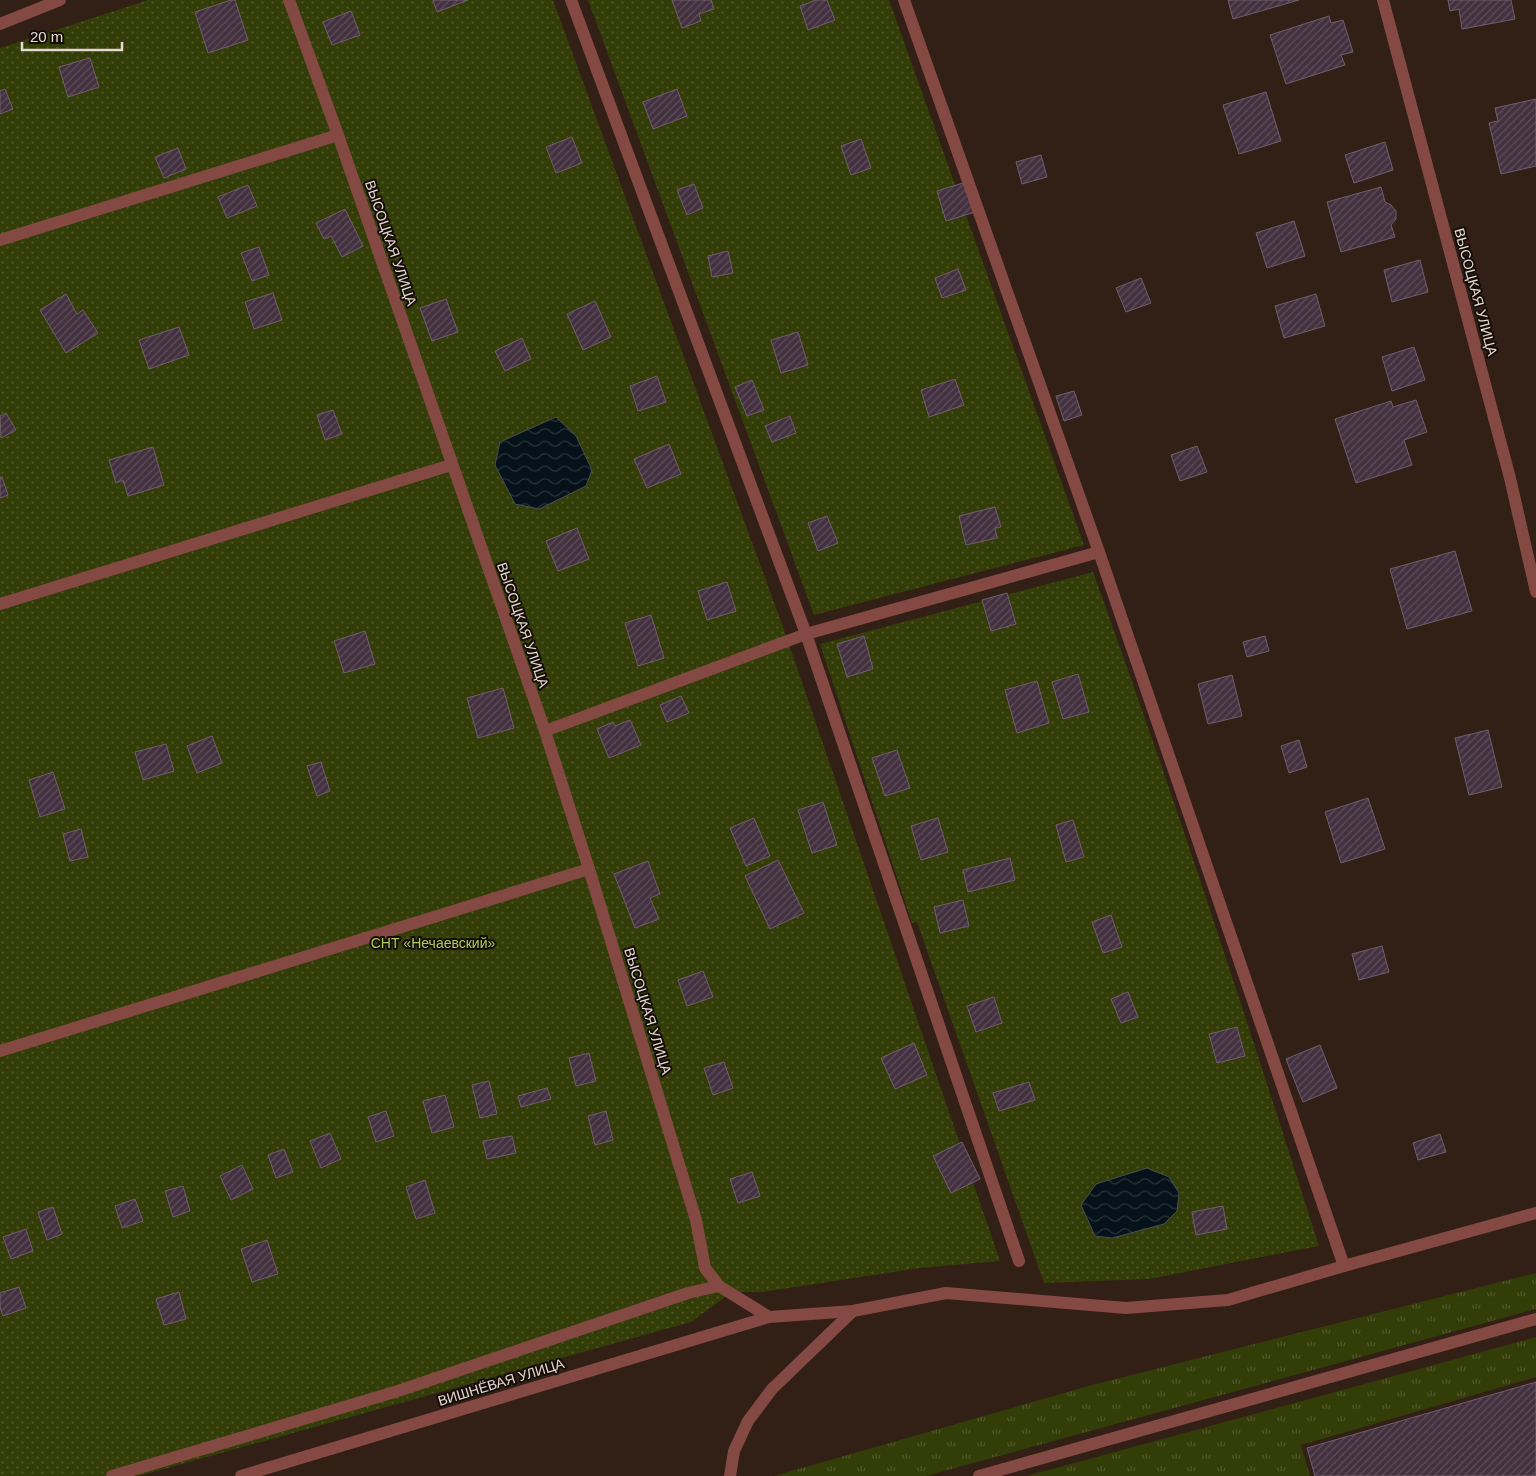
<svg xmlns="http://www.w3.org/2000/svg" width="1536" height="1476" font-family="Arial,sans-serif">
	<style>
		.grass { fill: url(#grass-tufts) }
		.park { fill: url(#park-dots) }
		.water { fill: url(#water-waves); stroke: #484e50 }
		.building { fill: url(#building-hatch); stroke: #715e6d }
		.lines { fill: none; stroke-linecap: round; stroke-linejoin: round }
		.minor { stroke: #844943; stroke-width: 12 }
		.labels { text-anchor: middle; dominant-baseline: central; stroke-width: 4; stroke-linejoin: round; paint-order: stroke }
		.street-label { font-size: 14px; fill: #e6d9d2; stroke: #140c07 }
		.park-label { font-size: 14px; fill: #b1cc53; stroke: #140c07 }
	</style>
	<defs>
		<pattern id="grass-tufts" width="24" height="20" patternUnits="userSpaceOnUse" patternTransform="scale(1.25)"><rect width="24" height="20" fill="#333d08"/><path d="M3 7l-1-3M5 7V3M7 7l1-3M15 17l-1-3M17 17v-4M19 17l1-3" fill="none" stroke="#51582b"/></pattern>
		<pattern id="park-dots" width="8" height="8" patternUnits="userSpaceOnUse" patternTransform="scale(1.25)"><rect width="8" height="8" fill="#333d08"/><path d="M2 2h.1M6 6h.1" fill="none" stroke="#51582b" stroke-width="1.8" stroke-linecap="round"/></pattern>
		<pattern id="water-waves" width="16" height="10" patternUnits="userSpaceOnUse" patternTransform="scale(1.25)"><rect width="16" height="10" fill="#051219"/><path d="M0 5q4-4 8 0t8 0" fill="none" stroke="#29343a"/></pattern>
		<pattern id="building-hatch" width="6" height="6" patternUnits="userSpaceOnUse" patternTransform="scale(1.25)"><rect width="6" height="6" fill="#433140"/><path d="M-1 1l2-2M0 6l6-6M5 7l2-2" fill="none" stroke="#5e4e5b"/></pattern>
	</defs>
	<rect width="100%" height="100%" fill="#321f15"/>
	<g class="grass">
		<path d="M 1536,1273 L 1536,1309 L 926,1476 L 774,1476 L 1092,1385 Z"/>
		<path d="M 1536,1337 L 1536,1377 L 1301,1445 L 1310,1476 L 1027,1476 Z"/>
	</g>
	<g class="park">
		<path d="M 148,0 L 553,0 L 782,624 L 1000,1261 L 920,1268 L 762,1292 L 732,1292 L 691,1322 L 139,1476 L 0,1476 L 0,48 Z"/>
		<path d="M 588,0 L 889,0 L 1084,545 L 814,615 Z"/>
		<path d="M 1093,572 C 1174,795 1247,1020 1319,1246 L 1149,1279 L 1044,1283 L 917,922 L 912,923 L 820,644 Z"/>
	</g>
	<g class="water">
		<path d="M 556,417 L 576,436 L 592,470 L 586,486 L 539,509 L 515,504 L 495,465 L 500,442 Z"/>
		<path d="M 1147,1168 L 1169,1177 L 1179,1193 L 1177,1211 L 1164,1224 L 1112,1238 L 1095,1236 L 1081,1205 L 1096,1184 Z"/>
	</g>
	<g class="building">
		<path d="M 231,0 L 235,0 L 248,40 L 208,53 L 195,12 Z"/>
		<path d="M 433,0 L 468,0 L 437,12 Z"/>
		<path d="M 672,0 L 711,0 L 714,9 L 699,14 L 701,21 L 682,28 Z"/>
		<path d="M 816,0 L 827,0 L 835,20 L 808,30 L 800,6 Z"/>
		<path d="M 1228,0 L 1299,0 L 1233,19 Z"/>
		<path d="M 1448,0 L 1511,0 L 1515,19 L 1462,29 L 1459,9 L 1450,11 Z"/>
		<path d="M 351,11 L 360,35 L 332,45 L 323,22 Z"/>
		<path d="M 1329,16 L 1331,23 L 1343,20 L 1353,52 L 1341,55 L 1345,65 L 1286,84 L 1270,35 Z"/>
		<path d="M 90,58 L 99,87 L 68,97 L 59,67 Z"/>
		<path d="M 5,89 L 13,109 L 0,114 L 0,91 Z"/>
		<path d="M 677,89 L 687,116 L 653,129 L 643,102 Z"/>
		<path d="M 1266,92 L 1281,141 L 1239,154 L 1223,105 Z"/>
		<path d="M 1536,99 L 1536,166 L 1501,174 L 1489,123 L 1498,121 L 1495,108 Z"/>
		<path d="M 572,137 L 582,163 L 556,173 L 546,147 Z"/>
		<path d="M 861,139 L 871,168 L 851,175 L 841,146 Z"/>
		<path d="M 1385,142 L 1393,170 L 1354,183 L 1345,155 Z"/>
		<path d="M 178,148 L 186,169 L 164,178 L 155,157 Z"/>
		<path d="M 1041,155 L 1047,177 L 1022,184 L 1016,162 Z"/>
		<path d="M 966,182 L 975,212 L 946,221 L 937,191 Z"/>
		<path d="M 694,184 L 703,208 L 687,215 L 677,190 Z"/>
		<path d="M 248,185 L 257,206 L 227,218 L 218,197 Z"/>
		<path d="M 1381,187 L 1385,202 L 1391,205 L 1396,211 L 1396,219 L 1391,225 L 1395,237 L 1341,252 L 1327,202 Z"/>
		<path d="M 345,209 L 363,246 L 342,257 L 331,236 L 324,239 L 316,223 Z"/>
		<path d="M 1294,221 L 1305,256 L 1267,268 L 1256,233 Z"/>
		<path d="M 259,247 L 269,275 L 252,281 L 241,253 Z"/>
		<path d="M 728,251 L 733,273 L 712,277 L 708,256 Z"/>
		<path d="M 1420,260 L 1428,292 L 1392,302 L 1384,270 Z"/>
		<path d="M 958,269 L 966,290 L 942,298 L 935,278 Z"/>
		<path d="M 1141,278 L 1151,303 L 1126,312 L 1116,288 Z"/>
		<path d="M 273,293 L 282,320 L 254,329 L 245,302 Z"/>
		<path d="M 66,294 L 77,314 L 83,310 L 98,333 L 66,353 L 40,310 Z"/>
		<path d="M 1316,294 L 1325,326 L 1284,338 L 1275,306 Z"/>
		<path d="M 446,299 L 458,332 L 432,341 L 420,308 Z"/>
		<path d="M 595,301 L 611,337 L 583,350 L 567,314 Z"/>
		<path d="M 179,327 L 189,355 L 149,369 L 139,340 Z"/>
		<path d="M 798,332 L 808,365 L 781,373 L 771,340 Z"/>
		<path d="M 522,338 L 531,359 L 505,371 L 495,351 Z"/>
		<path d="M 1414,347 L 1425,380 L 1392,391 L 1382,357 Z"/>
		<path d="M 657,376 L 666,402 L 638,411 L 630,386 Z"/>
		<path d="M 955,379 L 964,405 L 929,417 L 921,390 Z"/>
		<path d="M 752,380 L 764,410 L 747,416 L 735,387 Z"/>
		<path d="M 1074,391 L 1082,415 L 1064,421 L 1056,396 Z"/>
		<path d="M 1416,400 L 1427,432 L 1404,440 L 1412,465 L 1356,483 L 1335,419 L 1391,401 L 1393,407 Z"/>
		<path d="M 333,410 L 342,434 L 325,440 L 317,415 Z"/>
		<path d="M 6,413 L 16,430 L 1,438 L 0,416 Z"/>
		<path d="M 790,416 L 796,433 L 772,442 L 765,426 Z"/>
		<path d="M 669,444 L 681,474 L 647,488 L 634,459 Z"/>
		<path d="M 1197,446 L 1207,472 L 1180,481 L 1171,455 Z"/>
		<path d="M 153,447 L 164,485 L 128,496 L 123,480 L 116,483 L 109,460 Z"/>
		<path d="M 0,477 L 2,477 L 8,495 L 0,498 Z"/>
		<path d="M 995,507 L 1001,527 L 995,528 L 997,538 L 966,545 L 959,516 Z"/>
		<path d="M 827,516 L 838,543 L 818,551 L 808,523 Z"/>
		<path d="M 577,528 L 589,559 L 558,571 L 546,541 Z"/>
		<path d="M 1455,551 L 1472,611 L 1407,629 L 1390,569 Z"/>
		<path d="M 727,582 L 736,611 L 707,620 L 698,591 Z"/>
		<path d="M 1007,593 L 1016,624 L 991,631 L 982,600 Z"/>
		<path d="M 651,615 L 664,658 L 638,666 L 625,623 Z"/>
		<path d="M 365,631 L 375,664 L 344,673 L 334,641 Z"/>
		<path d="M 864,636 L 873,669 L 847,677 L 837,644 Z"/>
		<path d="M 1265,636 L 1269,651 L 1247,657 L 1243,642 Z"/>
		<path d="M 1078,674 L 1089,712 L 1063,719 L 1052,682 Z"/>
		<path d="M 1232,675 L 1242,716 L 1208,724 L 1198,684 Z"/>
		<path d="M 1037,681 L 1049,723 L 1017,733 L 1005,690 Z"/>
		<path d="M 503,688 L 514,728 L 478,738 L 467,698 Z"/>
		<path d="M 681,696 L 689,713 L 667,722 L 660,705 Z"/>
		<path d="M 630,720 L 641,745 L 609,758 L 597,729 L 613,722 L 615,726 Z"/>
		<path d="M 1488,730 L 1502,787 L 1469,795 L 1455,738 Z"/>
		<path d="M 212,736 L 222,763 L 197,773 L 187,746 Z"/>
		<path d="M 1299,740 L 1307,767 L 1289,773 L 1281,746 Z"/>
		<path d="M 166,744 L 174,771 L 143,780 L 135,752 Z"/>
		<path d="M 897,750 L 910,788 L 885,796 L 872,758 Z"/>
		<path d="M 321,762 L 330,791 L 317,796 L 307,766 Z"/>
		<path d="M 53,772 L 65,809 L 40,817 L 29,780 Z"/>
		<path d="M 1368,798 L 1385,849 L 1341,863 L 1325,812 Z"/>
		<path d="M 823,802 L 837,845 L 812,853 L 798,810 Z"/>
		<path d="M 754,818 L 770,856 L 746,866 L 730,828 Z"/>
		<path d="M 938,818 L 948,852 L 921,860 L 911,826 Z"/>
		<path d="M 1073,820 L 1084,857 L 1066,862 L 1056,825 Z"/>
		<path d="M 81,829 L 88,857 L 70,861 L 63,834 Z"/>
		<path d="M 1010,858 L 1015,880 L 968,892 L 963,870 Z"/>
		<path d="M 778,860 L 804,913 L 770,929 L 745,876 Z"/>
		<path d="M 648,861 L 660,894 L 650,898 L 659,919 L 635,928 L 614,874 Z"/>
		<path d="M 963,900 L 969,926 L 940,933 L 934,907 Z"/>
		<path d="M 1111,915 L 1122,947 L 1103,953 L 1092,922 Z"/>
		<path d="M 1382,946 L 1389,972 L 1359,980 L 1352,954 Z"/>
		<path d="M 703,971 L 713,997 L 687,1006 L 678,980 Z"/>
		<path d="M 1128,992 L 1138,1017 L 1121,1023 L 1111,999 Z"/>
		<path d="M 994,997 L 1002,1023 L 976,1032 L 967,1006 Z"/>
		<path d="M 1237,1027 L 1245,1056 L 1217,1063 L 1209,1034 Z"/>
		<path d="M 914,1043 L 927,1075 L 895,1089 L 881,1058 Z"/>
		<path d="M 1320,1045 L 1337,1088 L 1303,1102 L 1286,1059 Z"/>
		<path d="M 589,1053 L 596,1081 L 576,1086 L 569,1058 Z"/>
		<path d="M 724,1062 L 733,1088 L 713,1095 L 704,1068 Z"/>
		<path d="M 489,1081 L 497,1114 L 480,1118 L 472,1085 Z"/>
		<path d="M 1029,1082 L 1035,1100 L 999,1111 L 993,1093 Z"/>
		<path d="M 547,1088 L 551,1099 L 521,1107 L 518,1096 Z"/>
		<path d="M 445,1095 L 454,1127 L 432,1133 L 423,1101 Z"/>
		<path d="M 386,1111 L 394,1136 L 376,1142 L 368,1117 Z"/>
		<path d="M 606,1111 L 613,1140 L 595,1145 L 588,1116 Z"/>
		<path d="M 330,1133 L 341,1159 L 321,1168 L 310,1141 Z"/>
		<path d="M 1440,1134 L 1446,1152 L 1418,1160 L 1413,1143 Z"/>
		<path d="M 512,1136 L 516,1153 L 487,1159 L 483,1141 Z"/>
		<path d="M 962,1142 L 980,1179 L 951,1193 L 933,1156 Z"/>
		<path d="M 284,1149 L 293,1172 L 276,1178 L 268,1155 Z"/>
		<path d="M 242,1165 L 253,1189 L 231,1200 L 220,1176 Z"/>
		<path d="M 752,1172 L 760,1196 L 738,1203 L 730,1179 Z"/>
		<path d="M 425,1180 L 435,1213 L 416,1219 L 406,1187 Z"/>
		<path d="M 183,1186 L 190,1211 L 173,1217 L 165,1191 Z"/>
		<path d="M 135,1199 L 143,1221 L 122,1228 L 115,1206 Z"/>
		<path d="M 1223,1206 L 1227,1229 L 1196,1235 L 1192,1212 Z"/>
		<path d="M 53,1207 L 62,1234 L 47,1240 L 38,1212 Z"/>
		<path d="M 26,1229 L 33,1251 L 11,1259 L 3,1237 Z"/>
		<path d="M 267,1240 L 278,1274 L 252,1282 L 241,1249 Z"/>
		<path d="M 19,1287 L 26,1308 L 3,1316 L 0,1307 L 0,1293 Z"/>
		<path d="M 179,1292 L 186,1319 L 164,1325 L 156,1299 Z"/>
		<path d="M 1536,1382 L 1536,1476 L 1315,1476 L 1307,1448 Z"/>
	</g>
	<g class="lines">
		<g class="minor">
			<path d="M 289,0 L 338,135 L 545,731 L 589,869 L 696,1220 L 705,1268 L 719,1286 L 769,1317 L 853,1311 L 946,1293 L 1126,1308 L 1228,1300 L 1344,1266 L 1536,1213"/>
			<path d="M 571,0 L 806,634 L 1019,1261"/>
			<path d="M 904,0 L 1099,552 L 1344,1266"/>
			<path d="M 1383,0 L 1510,478 L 1536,592"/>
			<path d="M 0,24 L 60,0"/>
			<path d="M 0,240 L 338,135"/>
			<path d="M 0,604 L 451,465"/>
			<path d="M 545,731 L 806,634 L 1099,552"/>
			<path d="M 0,1051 L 589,869"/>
			<path d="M 112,1476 L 398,1391 L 688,1293 L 719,1286"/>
			<path d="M 241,1476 L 769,1317"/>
			<path d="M 730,1476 L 734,1451 L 748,1421 L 772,1389 L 853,1311"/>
			<path d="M 979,1476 L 1536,1319"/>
		</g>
	</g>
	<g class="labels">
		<g class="street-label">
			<text transform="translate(391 243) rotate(71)">ВЫСОЦКАЯ УЛИЦА</text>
			<text transform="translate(1476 292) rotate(75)">ВЫСОЦКАЯ УЛИЦА</text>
			<text transform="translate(523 625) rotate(71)">ВЫСОЦКАЯ УЛИЦА</text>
			<text transform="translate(648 1011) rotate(73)">ВЫСОЦКАЯ УЛИЦА</text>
			<text transform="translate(501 1382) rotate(-17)">ВИШНЁВАЯ УЛИЦА</text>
		</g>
		<g class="park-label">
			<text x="433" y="943">СНТ «Нечаевский»</text>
		</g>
	</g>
	<path d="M22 42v8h100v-8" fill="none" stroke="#e6d9d2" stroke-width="2.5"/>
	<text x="30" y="42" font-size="15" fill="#e6d9d2" stroke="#140c07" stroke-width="4" paint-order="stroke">20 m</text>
</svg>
